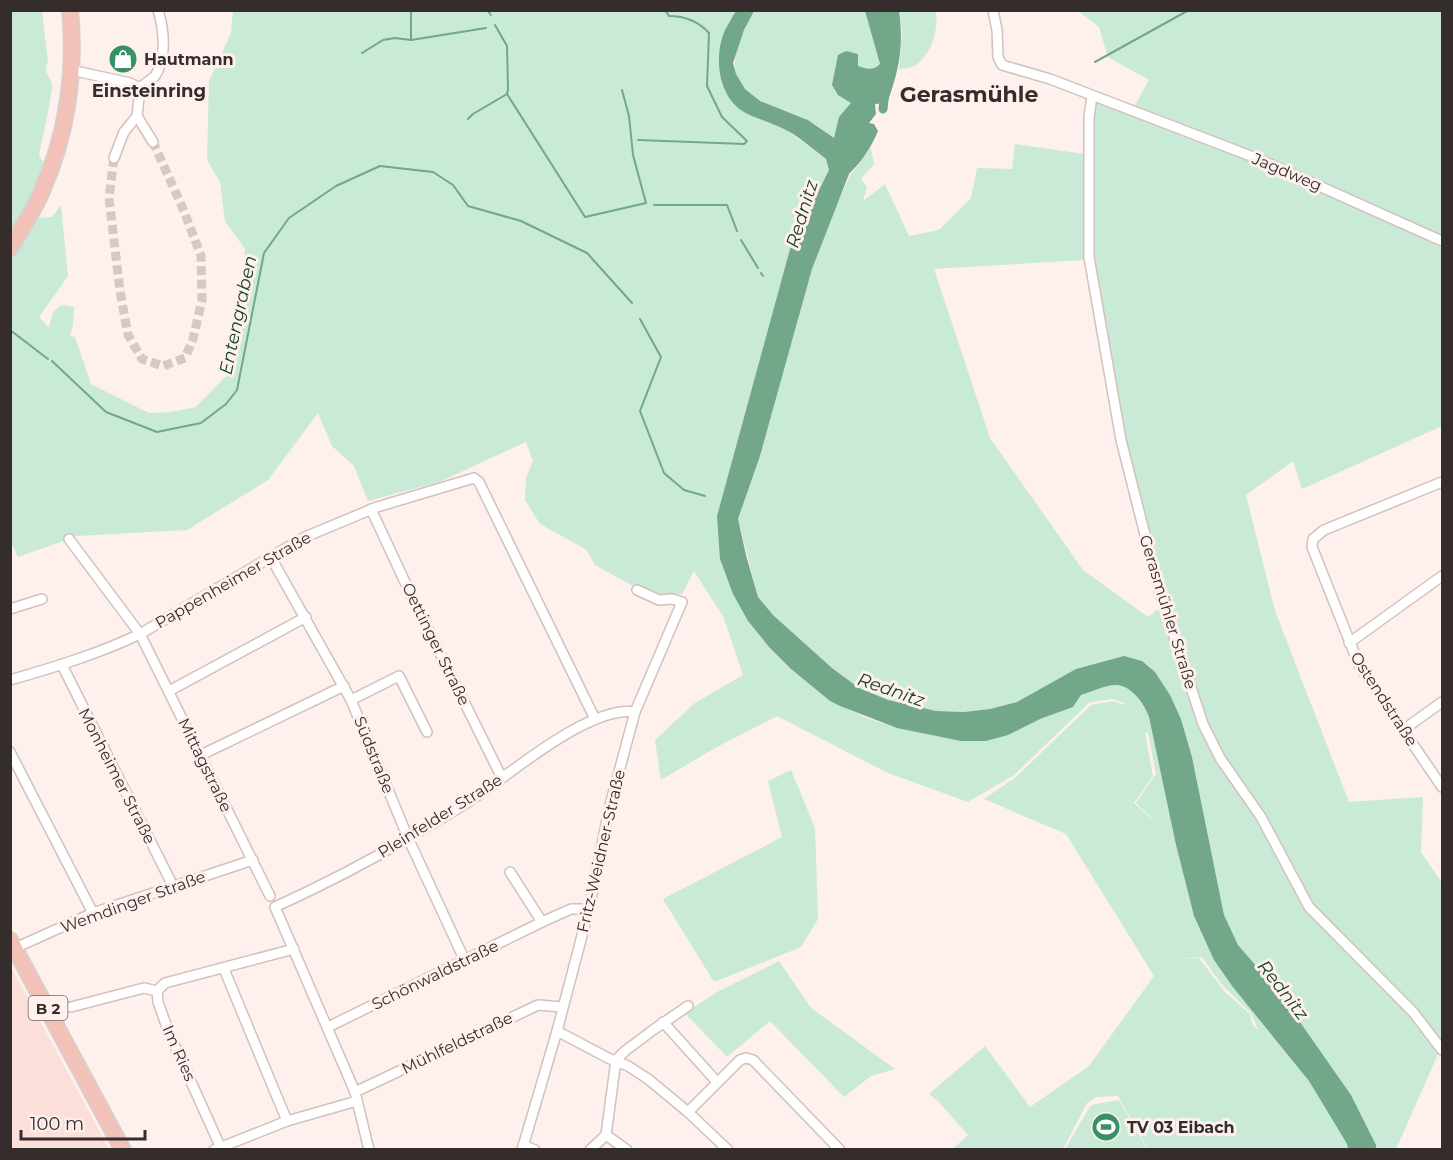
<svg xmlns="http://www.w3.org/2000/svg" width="1453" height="1160" font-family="Montserrat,sans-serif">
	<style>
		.built { fill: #fcdfd9 }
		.green { fill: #c8ead6; fill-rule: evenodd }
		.water { fill: #73a78a }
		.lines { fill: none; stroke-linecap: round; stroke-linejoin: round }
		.stream { stroke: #73a78a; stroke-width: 2 }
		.canal { stroke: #73a78a; stroke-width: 9 }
		.minor-tunnel { stroke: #d5c9c6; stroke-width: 9; stroke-dasharray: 9 4.5; stroke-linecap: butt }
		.minor-casing { stroke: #d4c0bc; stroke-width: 12 }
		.primary-casing { stroke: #d3d1d1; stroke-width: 18 }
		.minor { stroke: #fff; stroke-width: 9 }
		.primary { stroke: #f2c1b7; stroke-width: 15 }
		.labels { text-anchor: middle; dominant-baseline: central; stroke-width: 6; stroke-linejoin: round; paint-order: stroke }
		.shield { fill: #fdf0ed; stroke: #716866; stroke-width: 1.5 }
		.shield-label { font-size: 15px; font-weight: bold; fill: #352d2c }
		.poi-label { font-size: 16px; font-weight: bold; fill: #352d2c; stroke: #fdf0ed; text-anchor: start }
		.street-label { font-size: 16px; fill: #352d2c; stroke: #fdf0ed }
		.neighbourhood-label { font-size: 18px; font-weight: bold; fill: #352d2c; stroke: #fdf0ed }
		.water-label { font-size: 18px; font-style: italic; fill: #133e29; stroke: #fdf0ed }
		.district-label { font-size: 22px; font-weight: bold; fill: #352d2c; stroke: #fdf0ed }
	</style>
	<rect width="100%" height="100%" fill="#fdf0ed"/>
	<path class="built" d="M 10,967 L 11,967 L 109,1149 L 11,1149 Z"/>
	<g class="green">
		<path d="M 865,10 L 880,64 C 873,71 867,69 858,66 L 838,95 L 852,103 L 835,139 C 826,133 818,125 808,120 C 794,112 776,109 761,102 C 718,79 737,43 754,11 Z"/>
		<path d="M 11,11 L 42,11 L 48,62 C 42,72 50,76 52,84 C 53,92 41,144 39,156 L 46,165 L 25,219 L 52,217 L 61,205 L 68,276 L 39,317 L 49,327 L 53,312 L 61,305 L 74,307 L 73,325 L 70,336 L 75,337 L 91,384 L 149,413 L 171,412 L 196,407 L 227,375 L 238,335 L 245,249 L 225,221 L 220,182 L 207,160 L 209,81 L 231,33 L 233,11 L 736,11 L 723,35 L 725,91 L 737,107 L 748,114 L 785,129 L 821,155 L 826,159 L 829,171 L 790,249 L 717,516 L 748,621 L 769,647 L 830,701 L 867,718 L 897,728 L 1040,719 L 1073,707 L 1081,695 C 1091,692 1107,684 1117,685 C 1132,686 1145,705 1149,717 L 1176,845 L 1194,916 L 1214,960 L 1232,986 L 1309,1081 L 1347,1144 L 1348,1149 L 1148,1149 L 1118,1096 L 1096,1097 L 1087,1103 L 1063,1149 L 953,1149 L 968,1135 L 938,1101 L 929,1094 L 985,1046 L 1030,1107 L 1089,1066 L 1154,976 L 1066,834 L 984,799 L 1016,777 L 1091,705 L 1114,701 L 1124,705 L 1124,712 L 1124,703 L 1113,699 L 1090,702 L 1014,775 L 968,802 L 888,773 L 777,716 L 715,748 L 661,780 L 655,740 L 695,703 L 743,675 L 724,618 L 694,571 L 682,594 L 650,595 L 595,565 L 587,550 L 540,524 L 525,500 L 526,478 L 533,461 L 526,442 L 439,482 L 368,501 L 354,466 L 332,446 L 318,413 L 268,480 L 187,530 L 77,536 L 18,557 L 11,542 ZM 1148,732 L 1156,774 L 1136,803 L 1162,828 L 1134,803 L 1153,776 L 1145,733 ZM 1202,957 L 1222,985 L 1251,1013 L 1258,1030 L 1253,1026 L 1250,1014 L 1225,992 L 1199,958 L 1171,959 Z"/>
		<path d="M 899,11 L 936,11 C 938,30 933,51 917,64 C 913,68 904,68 899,70 L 902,30 Z"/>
		<path d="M 1078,11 L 1442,11 L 1442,242 L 1417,236 L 1442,248 L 1442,426 L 1302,489 L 1293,461 L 1246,495 L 1275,611 L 1349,802 L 1423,797 L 1421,852 L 1442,883 L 1442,1055 L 1439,1052 L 1396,1149 L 1376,1149 L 1376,1145 L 1351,1095 L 1279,992 L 1238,945 L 1224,915 L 1192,757 L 1181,719 L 1170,695 L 1155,672 L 1042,690 L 1017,702 L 990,709 L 964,712 L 936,711 L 888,700 L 859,688 L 832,668 L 773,615 L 758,597 L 738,519 L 760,456 L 812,269 L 831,216 L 851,174 L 871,148 L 874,164 L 861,179 L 867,187 L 863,201 L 885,184 L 909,236 L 939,230 L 971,198 L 977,168 L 1012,169 L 1015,144 L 1084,154 L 1094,97 L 1133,109 L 1149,80 L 1108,57 L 1099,27 ZM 1085,260 L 1123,435 L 1166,603 L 1148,617 L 1083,570 L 990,438 L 934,269 Z"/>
		<path d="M 791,770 L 815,828 L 818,919 L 801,947 L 714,982 L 663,899 L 782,837 L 768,781 Z"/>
		<path d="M 779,961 L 811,1008 L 895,1069 L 871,1076 L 844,1097 L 770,1021 L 727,1057 L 685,1013 L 719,991 Z"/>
		<path d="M 1119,1100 L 1147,1149 L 1065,1149 L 1091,1105 Z"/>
	</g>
	<path class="water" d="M 736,11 L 754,11 L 744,30 L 733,63 L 736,74 L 745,89 L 760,101 L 808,120 L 834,138 L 839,117 L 851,103 L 838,95 L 832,85 L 838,55 L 846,51 L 858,54 L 858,66 C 867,69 873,71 880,64 L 865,11 L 899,11 C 904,45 899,71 887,103 L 875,104 L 876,114 L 869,123 L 874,124 L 878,131 C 871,148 862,161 849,174 L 812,269 L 760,456 L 738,519 L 746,555 L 758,597 L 773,615 L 832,668 L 859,688 L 888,700 L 936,711 L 964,712 L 990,709 L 1017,702 L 1076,669 L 1124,656 L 1142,661 L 1155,672 L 1170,695 L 1181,719 L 1192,757 L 1224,915 L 1238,945 L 1279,992 L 1351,1095 L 1376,1145 L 1376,1149 L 1348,1149 L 1347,1144 L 1309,1081 L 1232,986 L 1214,960 L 1194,916 L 1176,845 L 1149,717 C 1145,705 1132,686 1117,685 C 1107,684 1091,692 1081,695 L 1073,707 L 1040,719 L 1008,735 L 986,741 L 961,741 L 897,728 L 840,706 L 830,701 L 790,668 L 769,647 L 748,621 L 733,594 L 720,559 L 717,516 L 790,249 L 829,170 L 826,159 L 821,155 C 809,146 797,135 784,129 C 769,121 751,118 738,108 C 718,91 715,58 723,35 C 726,27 732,18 736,11 Z"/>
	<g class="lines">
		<g class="stream">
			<path d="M 411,10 L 411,40"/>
			<path d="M 487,10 L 491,15"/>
			<path d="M 495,25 L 507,46 L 508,89 L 507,94 L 585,217 L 646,203 L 633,155 L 629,116 L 622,90"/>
			<path d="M 362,53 L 383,40 L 395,38 L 411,40 L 486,28"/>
			<path d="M 1095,62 L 1189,10"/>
			<path d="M 468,119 L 473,114 L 507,94"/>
			<path d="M 638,140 L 744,144 L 747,141 L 722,117 L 707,86 L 709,33 C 698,21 685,16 669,16 L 665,10"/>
			<path d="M 654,205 L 727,205 L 737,231"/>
			<path d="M 741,240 L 758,268"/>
			<path d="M 761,273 L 763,276"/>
			<path d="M 640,319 L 661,357 L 640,411 L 664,473 L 684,490 L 705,496"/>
			<path d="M 10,330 L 48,359"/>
			<path d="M 52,361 L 106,412 L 157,432 L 201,423 L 226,404 L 237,390 L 264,253 L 289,218 L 336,186 L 380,166 L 433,172 L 453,185 L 468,206 L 521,221 L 587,253 L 632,303"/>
		</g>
		<path class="canal" d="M 883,109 L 885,92"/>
		<path class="minor-tunnel" d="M 114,158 L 109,198 L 120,291 L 128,335 L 142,359 L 163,366 L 185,358 L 193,339 L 202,300 L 201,256 L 184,211 L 153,142"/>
		<g class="minor-casing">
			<g id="minor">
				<path d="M 993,10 L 997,30 L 998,57 L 1002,65 L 1050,79 L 1261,160 L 1442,241"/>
				<path d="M 71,70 L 130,83 L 140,88 L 137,116 L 124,132 L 114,158"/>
				<path d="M 140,88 C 144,84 151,80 155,76 C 167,59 164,29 158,10"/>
				<path d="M 1092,96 L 1089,117 L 1089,257 L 1121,440 L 1159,590 L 1203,724 L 1220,758 L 1261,817 L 1309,907 L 1413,1012 L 1442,1050"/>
				<path d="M 137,116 L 153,142"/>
				<path d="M 1442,482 L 1324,530 L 1313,539 L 1312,547 L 1359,665 L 1442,787"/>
				<path d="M 371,509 L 411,595 L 502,778"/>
				<path d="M 69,539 L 140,634 L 270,896"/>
				<path d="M 270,556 L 351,700 L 408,838 L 465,961"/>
				<path d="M 10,609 L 42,599"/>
				<path d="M 1349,643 L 1442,576"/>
				<path d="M 62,665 L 173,886"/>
				<path d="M 10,680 C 55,667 98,654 140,634 L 305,537 L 377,507 L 474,478 L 479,482 L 595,719"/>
				<path d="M 169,691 L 306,617"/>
				<path d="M 351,700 L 399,676 L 427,732"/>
				<path d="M 1403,730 L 1442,702"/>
				<path d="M 10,752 L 93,913"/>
				<path d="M 201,755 L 344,686"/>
				<path d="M 510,872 L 542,922"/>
				<path d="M 15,948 L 93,913 L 253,860"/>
				<path d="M 224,969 L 287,1121"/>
				<path d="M 71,1007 L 144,988 L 157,991"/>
				<path d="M 663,1022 L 717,1082"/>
				<path d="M 328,1027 L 542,922 L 571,909 L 589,909"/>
				<path d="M 557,1031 L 608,1058 L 628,1066 L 648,1079 L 688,1112 L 728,1150"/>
				<path d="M 355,1092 L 538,1005 L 562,1007"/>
				<path d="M 688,1112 L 740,1060 L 746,1058 L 753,1060 L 840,1150"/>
				<path d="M 606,1135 L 627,1150"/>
				<path d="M 523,1145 L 535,1150"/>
				<path d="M 220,1146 L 169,1033 L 158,1002 L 157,991 L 165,983 L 294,949"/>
				<path d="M 214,1150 L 287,1121 L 357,1101"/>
				<path d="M 369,1150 L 355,1092 L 275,907 C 321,886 366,863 410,837 C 433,823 458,810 480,794 C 516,769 590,706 635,712"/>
				<path d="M 522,1150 L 557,1031 L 589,909 L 610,805 L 635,712 L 682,602 L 672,599 L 659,600 L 637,590"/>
				<path d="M 590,1150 L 606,1135 L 616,1060 L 625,1051 L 653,1030 L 688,1006"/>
			</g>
		</g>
		<g class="primary-casing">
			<g id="primary">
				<path d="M 10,248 C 21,229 34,211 42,191 C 67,135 76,71 70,10"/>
				<path d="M 10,940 L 123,1150"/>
			</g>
		</g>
		<use href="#minor" class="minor"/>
		<use href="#primary" class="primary"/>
	</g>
	<defs>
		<g id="shop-disc" transform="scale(1.5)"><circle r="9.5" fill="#379066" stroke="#fdf0ed"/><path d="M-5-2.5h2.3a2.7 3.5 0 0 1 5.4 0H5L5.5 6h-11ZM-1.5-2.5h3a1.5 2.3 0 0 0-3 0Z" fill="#fff"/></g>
		<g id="stadium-disc" transform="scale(1.5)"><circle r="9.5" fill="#379066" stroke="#fdf0ed"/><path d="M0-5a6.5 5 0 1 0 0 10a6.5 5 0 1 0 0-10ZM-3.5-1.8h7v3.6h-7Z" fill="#fff"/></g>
	</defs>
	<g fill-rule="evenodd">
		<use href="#shop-disc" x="123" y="59"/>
		<use href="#stadium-disc" x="1106" y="1127"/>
	</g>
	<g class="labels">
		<rect class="shield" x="28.5" y="996" width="39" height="24" rx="4.5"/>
		<g class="shield-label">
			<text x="48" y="1008">B 2</text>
		</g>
		<g class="poi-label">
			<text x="144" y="59">Hautmann</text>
			<text x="1127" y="1127">TV 03 Eibach</text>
		</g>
		<g class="street-label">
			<text transform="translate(1287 172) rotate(23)">Jagdweg</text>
			<text transform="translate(233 580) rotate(-30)">Pappenheimer Straße</text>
			<text transform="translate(1168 612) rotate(73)">Gerasmühler Straße</text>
			<text transform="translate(436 644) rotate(64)">Oettinger Straße</text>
			<text transform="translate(1384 699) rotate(57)">Ostendstraße</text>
			<text transform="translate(374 755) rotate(68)">Südstraße</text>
			<text transform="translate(205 765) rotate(64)">Mittagstraße</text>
			<text transform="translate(117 776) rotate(63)">Monheimer Straße</text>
			<text transform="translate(440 816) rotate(-32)">Pleinfelder Straße</text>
			<text transform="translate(601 851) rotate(-77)">Fritz-Weidner-Straße</text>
			<text transform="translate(133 902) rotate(-20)">Wemdinger Straße</text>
			<text transform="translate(435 975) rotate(-26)">Schönwaldstraße</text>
			<text transform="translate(457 1043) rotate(-26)">Mühlfeldstraße</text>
			<text transform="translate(179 1053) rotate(66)">Im Ries</text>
		</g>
		<g class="neighbourhood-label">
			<text x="149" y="91">Einsteinring</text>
		</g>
		<g class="water-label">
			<text transform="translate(802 214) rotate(-73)">Rednitz</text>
			<text transform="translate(238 315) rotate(-78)">Entengraben</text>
			<text transform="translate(891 690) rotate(19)">Rednitz</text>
			<text transform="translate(1283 990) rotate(52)">Rednitz</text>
		</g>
		<g class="district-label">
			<text x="969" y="94">Gerasmühle</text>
		</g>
	</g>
	<rect width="1453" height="1160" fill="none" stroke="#352d2c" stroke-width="24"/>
	<path d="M21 1130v9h124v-9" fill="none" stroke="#352d2c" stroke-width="3"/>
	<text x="30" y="1130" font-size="18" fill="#352d2c" stroke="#fdf0ed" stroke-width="4.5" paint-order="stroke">100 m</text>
</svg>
